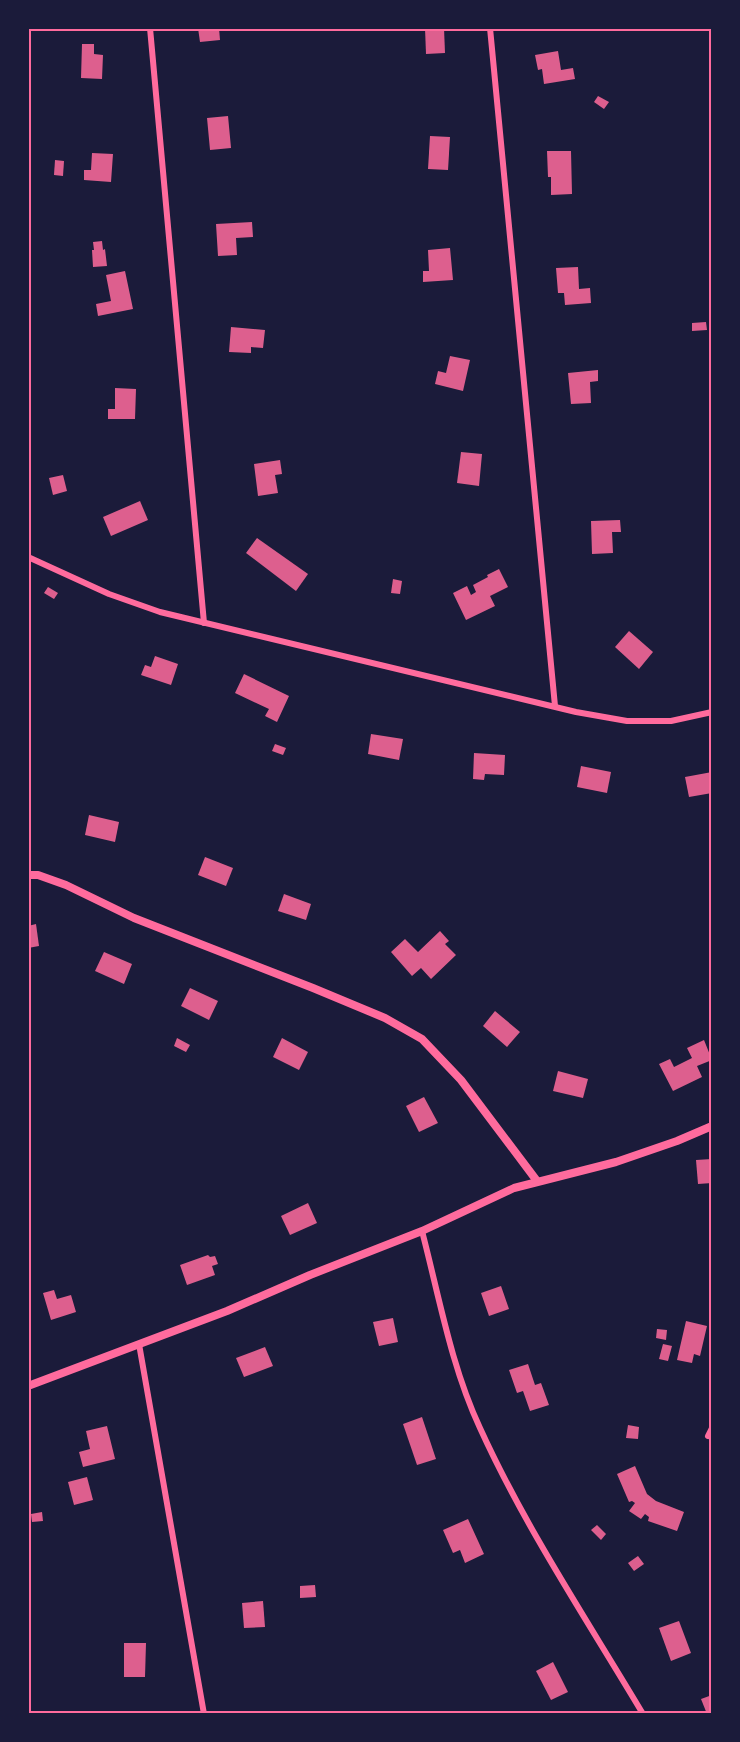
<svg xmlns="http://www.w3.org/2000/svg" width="740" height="1742" font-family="Arial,sans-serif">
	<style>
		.building { fill: #dd5f8e }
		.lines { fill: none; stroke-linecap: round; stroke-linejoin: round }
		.minor { stroke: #ff6b9d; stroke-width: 6 }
		.tertiary { stroke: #ff6b9d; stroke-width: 8 }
		.neatline { fill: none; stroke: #ff6b9d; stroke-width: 2 }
	</style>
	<rect width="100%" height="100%" fill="#1b1b3a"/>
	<g class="building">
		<path d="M 198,28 L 219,28 L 220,40 L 200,42 Z"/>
		<path d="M 425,28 L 444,28 L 445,53 L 426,54 Z"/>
		<path d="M 82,44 L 94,44 L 94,54 L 103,55 L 102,79 L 81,78 Z"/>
		<path d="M 558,51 L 561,70 L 573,68 L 575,79 L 544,84 L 542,69 L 538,70 L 535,55 Z"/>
		<path d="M 598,96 L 609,102 L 604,109 L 594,102 Z"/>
		<path d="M 228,116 L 231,148 L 210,150 L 207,118 Z"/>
		<path d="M 430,136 L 450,137 L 448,170 L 428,169 Z"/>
		<path d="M 547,151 L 571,151 L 572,194 L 551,195 L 551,177 L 548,177 Z"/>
		<path d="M 92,153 L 113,154 L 111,182 L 84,180 L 84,170 L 91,170 Z"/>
		<path d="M 55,160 L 64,161 L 63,176 L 54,175 Z"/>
		<path d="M 252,222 L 253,237 L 236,238 L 237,255 L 218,256 L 216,224 Z"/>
		<path d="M 102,241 L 103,250 L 105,249 L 107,266 L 93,267 L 92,250 L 94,250 L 93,242 Z"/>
		<path d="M 450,248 L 453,280 L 423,282 L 423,271 L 429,271 L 428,250 Z"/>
		<path d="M 578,267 L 579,289 L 590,288 L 591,303 L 565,305 L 564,293 L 558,293 L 556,268 Z"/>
		<path d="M 125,271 L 133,309 L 98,316 L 96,304 L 111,301 L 106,275 Z"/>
		<path d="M 706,322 L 707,330 L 692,331 L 692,323 Z"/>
		<path d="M 231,327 L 265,330 L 263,348 L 251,347 L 251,353 L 229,352 Z"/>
		<path d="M 450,356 L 470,360 L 463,391 L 435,384 L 438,371 L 446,373 Z"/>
		<path d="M 598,370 L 598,381 L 590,382 L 591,403 L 571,404 L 568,373 Z"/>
		<path d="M 115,388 L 136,389 L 135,419 L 108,419 L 108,409 L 115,409 Z"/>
		<path d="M 461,452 L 482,454 L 479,486 L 457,483 Z"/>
		<path d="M 280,460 L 282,474 L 275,475 L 278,493 L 258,496 L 254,464 Z"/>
		<path d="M 63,475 L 67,491 L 53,495 L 49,478 Z"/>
		<path d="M 140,501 L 148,520 L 111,536 L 103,517 Z"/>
		<path d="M 620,520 L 621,532 L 612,532 L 613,553 L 592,554 L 591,521 Z"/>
		<path d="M 257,538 L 308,574 L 296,591 L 246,553 Z"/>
		<path d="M 499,569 L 508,587 L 490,596 L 495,606 L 466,620 L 453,593 L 467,586 L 471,595 L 476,592 L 473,585 L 488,577 L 487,575 Z"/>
		<path d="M 393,579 L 402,581 L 400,594 L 391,593 Z"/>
		<path d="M 48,587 L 58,593 L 54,599 L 44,593 Z"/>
		<path d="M 629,631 L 653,652 L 639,669 L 615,647 Z"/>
		<path d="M 155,656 L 178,664 L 171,685 L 141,675 L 145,665 L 151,667 Z"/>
		<path d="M 244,674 L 289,696 L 277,722 L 265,716 L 269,709 L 235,693 Z"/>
		<path d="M 371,734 L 403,739 L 399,760 L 368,754 Z"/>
		<path d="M 275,744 L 286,748 L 283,755 L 272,751 Z"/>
		<path d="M 474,753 L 505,755 L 504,775 L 485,774 L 484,780 L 473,779 Z"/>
		<path d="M 581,766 L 611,772 L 607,793 L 577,787 Z"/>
		<path d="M 712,772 L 712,793 L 689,797 L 685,777 Z"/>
		<path d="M 89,815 L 119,822 L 115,842 L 85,835 Z"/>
		<path d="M 205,857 L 233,868 L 226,886 L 198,875 Z"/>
		<path d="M 284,894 L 311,904 L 306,920 L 278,911 Z"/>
		<path d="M 36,924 L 39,946 L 28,948 L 28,926 Z"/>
		<path d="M 440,931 L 449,941 L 445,944 L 456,955 L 431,979 L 421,968 L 412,976 L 391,952 L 405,939 L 418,952 Z"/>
		<path d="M 104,952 L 132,964 L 124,984 L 95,971 Z"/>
		<path d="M 190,988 L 218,1001 L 209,1020 L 181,1006 Z"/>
		<path d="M 495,1011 L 520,1032 L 507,1047 L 483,1026 Z"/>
		<path d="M 177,1038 L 190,1045 L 186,1052 L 174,1046 Z"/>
		<path d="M 282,1038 L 308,1052 L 299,1070 L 273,1057 Z"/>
		<path d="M 704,1040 L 712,1060 L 697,1066 L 702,1077 L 673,1091 L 659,1064 L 670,1059 L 674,1067 L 692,1058 L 687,1048 Z"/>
		<path d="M 558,1071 L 588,1079 L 583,1098 L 553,1091 Z"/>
		<path d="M 424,1097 L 438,1123 L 419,1132 L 406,1106 Z"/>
		<path d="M 712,1159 L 712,1183 L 698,1184 L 696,1160 Z"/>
		<path d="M 308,1203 L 317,1223 L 290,1235 L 281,1216 Z"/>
		<path d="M 208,1255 L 210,1257 L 215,1256 L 218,1264 L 212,1266 L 215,1275 L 187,1285 L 180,1265 Z"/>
		<path d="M 501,1286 L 509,1309 L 489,1316 L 481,1293 Z"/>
		<path d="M 54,1290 L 57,1299 L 71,1295 L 76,1312 L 51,1320 L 43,1293 Z"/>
		<path d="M 393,1318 L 398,1342 L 379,1346 L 373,1322 Z"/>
		<path d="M 686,1321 L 707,1326 L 700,1356 L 694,1354 L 692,1363 L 677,1360 Z"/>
		<path d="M 657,1329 L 667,1330 L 666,1340 L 656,1338 Z"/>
		<path d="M 663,1344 L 672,1346 L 668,1361 L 659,1359 Z"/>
		<path d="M 265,1347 L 273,1366 L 244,1377 L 236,1358 Z"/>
		<path d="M 528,1364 L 535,1385 L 541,1383 L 549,1405 L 530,1411 L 523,1391 L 517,1393 L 509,1370 Z"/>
		<path d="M 422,1417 L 436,1459 L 417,1465 L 403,1424 Z"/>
		<path d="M 628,1425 L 639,1427 L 638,1439 L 626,1438 Z"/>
		<path d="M 107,1426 L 115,1459 L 83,1467 L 79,1452 L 90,1449 L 86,1431 Z"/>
		<path d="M 635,1466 L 647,1494 L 656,1501 L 684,1512 L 677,1531 L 648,1521 L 649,1517 L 645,1514 L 641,1519 L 629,1511 L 635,1503 L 632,1501 L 629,1502 L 617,1474 Z"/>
		<path d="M 87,1477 L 93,1500 L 74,1505 L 68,1482 Z"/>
		<path d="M 42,1512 L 43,1521 L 32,1522 L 31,1514 Z"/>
		<path d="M 468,1519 L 484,1554 L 465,1563 L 460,1550 L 453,1553 L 443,1530 Z"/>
		<path d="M 597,1525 L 606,1534 L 601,1540 L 591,1530 Z"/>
		<path d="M 638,1556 L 644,1564 L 634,1571 L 628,1563 Z"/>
		<path d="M 315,1585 L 316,1597 L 300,1598 L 300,1586 Z"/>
		<path d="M 263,1601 L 265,1627 L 244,1628 L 242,1603 Z"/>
		<path d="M 679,1621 L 691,1653 L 671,1661 L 659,1628 Z"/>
		<path d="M 124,1643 L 146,1643 L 145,1677 L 124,1677 Z"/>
		<path d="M 553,1662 L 568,1692 L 551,1700 L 536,1671 Z"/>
		<path d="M 712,1695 L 712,1714 L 707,1714 L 701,1699 Z"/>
	</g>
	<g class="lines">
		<g class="minor">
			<path d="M 150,28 L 204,623"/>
			<path d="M 490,28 L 555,706"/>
			<path d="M 28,557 L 109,594 L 160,612 L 576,712 L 627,721 L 671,721 L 712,712"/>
			<path d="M 422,1231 C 439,1296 451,1366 480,1428 C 525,1527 587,1620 643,1714"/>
			<path d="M 139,1344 L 204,1714"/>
			<path d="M 708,1436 L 712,1428"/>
		</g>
		<g class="tertiary">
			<path d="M 28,875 L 38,875 L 66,885 L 134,918 L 313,988 L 385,1018 L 422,1039 L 461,1080 L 537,1181"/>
			<path d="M 28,1386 L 227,1311 L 310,1275 L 422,1231 L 514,1188 L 616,1162 L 677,1141 L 712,1126"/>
		</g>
	</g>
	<rect width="740" height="1742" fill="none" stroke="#1b1b3a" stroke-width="60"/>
	<rect x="30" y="30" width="680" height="1682" class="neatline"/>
</svg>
